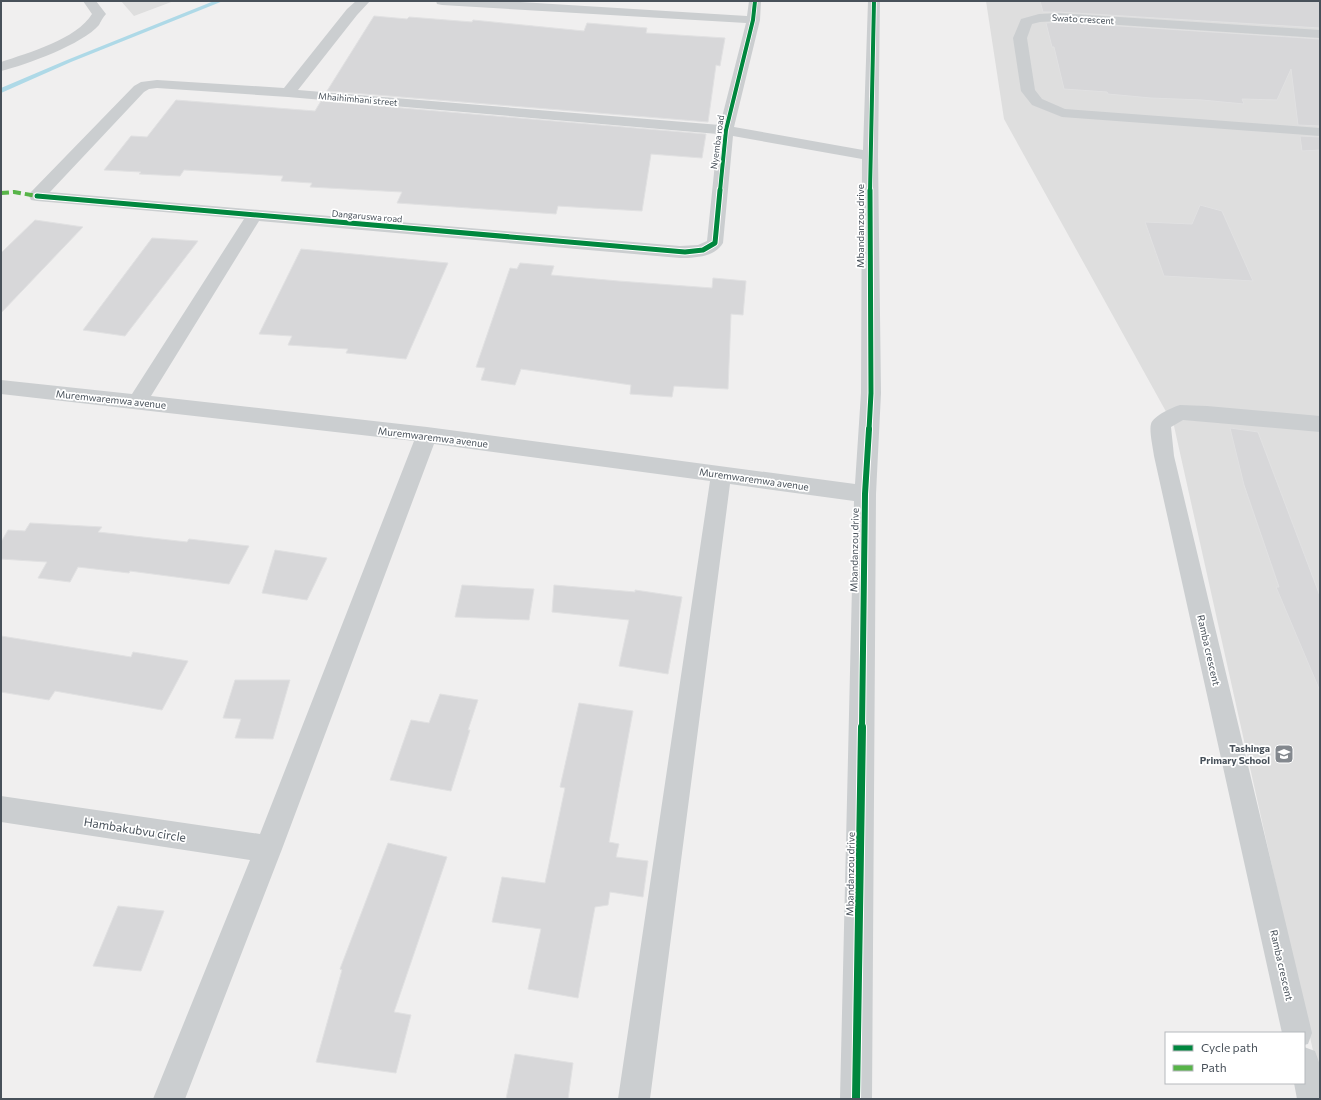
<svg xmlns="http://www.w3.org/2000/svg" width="1321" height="1100" font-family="Commissioner,sans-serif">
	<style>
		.education { fill: #dedede }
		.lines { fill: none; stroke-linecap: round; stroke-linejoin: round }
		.stream { fill: #aed9e7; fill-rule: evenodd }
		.building { fill: #d7d7d9; stroke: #e1e1e2 }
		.minor { fill: #cbced0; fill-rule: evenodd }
		.quiet { stroke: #57b448; stroke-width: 4; stroke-dasharray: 8 4; stroke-linecap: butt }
		.cycleway-far3-casing { stroke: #fff; stroke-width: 5.5 }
		.cycleway-far2-casing { stroke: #fff; stroke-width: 7 }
		.cycleway-far1-casing { stroke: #fff; stroke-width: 8 }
		.cycleway-casing { stroke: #fff; stroke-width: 10 }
		.cycleway-far3 { stroke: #00873e; stroke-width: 4 }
		.cycleway-far2 { stroke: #00873e; stroke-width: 5 }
		.cycleway-far1 { stroke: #00873e; stroke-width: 6 }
		.cycleway { stroke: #00873e; stroke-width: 8 }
		.labels { text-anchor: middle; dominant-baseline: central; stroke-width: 3.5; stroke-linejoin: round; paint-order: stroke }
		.far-street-label { font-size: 9px; fill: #48515a; stroke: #fff }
		.street-label { font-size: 10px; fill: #48515a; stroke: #fff }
		.poi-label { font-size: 10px; font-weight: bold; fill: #48515a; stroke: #fff; text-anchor: end }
		.near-street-label { font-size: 12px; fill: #48515a; stroke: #fff }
	</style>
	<rect width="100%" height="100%" fill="#f0efef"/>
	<g class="education">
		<path d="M 121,1 L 174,1 L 134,16 Z"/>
		<path d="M 986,1 L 1320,1 L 1320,1082 L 1174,426 L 1004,119 Z"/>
	</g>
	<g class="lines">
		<path class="stream" d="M 214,1 L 223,1 L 71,62 L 1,93 L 1,88 L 67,60 Z"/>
	</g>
	<g class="building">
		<path d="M 1040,1 L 1320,1 L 1320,28 L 1058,12 L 1043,12 Z"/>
		<path d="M 374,16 L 407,19 L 409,17 L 472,22 L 473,20 L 584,31 L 587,23 L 647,28 L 646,33 L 725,38 L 720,66 L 716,65 L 708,122 L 327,91 Z"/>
		<path d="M 1058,22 L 1320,39 L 1320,126 L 1298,125 L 1291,69 L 1277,100 L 1242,99 L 1244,104 L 1202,100 L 1151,98 L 1108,94 L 1107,92 L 1064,89 L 1054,47 L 1052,47 L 1046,23 Z"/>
		<path d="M 176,100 L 315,111 L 321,101 L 706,134 L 702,158 L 651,154 L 642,211 L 558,206 L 556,214 L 397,203 L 402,192 L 310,187 L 312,183 L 281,181 L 283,176 L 184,170 L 180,176 L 139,174 L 141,172 L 104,170 L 131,136 L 147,137 Z"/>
		<path d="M 1300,136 L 1320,137 L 1320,150 L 1302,151 Z"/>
		<path d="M 1200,205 L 1222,211 L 1253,281 L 1164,276 L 1145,222 L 1192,224 Z"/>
		<path d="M 35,220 L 83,227 L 1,313 L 1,253 Z"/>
		<path d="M 152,238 L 198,241 L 125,336 L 83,330 Z"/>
		<path d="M 301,249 L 448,263 L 406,359 L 346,353 L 348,349 L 288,345 L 292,336 L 259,334 Z"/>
		<path d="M 520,263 L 554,266 L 551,275 L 618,281 L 712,288 L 713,278 L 746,281 L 743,315 L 731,314 L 728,389 L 674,386 L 672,397 L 630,394 L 631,385 L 521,369 L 515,385 L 481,380 L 485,368 L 476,367 L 510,268 L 517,269 Z"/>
		<path d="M 1230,428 L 1258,432 L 1320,596 L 1320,691 L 1276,587 L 1279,587 L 1244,485 Z"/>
		<path d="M 30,523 L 102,527 L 98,532 L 187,542 L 189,539 L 249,546 L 229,584 L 130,571 L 129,573 L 78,567 L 70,582 L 38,578 L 47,562 L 1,559 L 1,542 L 8,530 L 25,531 Z"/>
		<path d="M 275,550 L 327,558 L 307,600 L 262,593 Z"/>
		<path d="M 462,585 L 534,589 L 529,620 L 455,617 Z"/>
		<path d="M 554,585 L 635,592 L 635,590 L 682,597 L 668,674 L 619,666 L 629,620 L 552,612 Z"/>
		<path d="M 1,636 L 131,657 L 133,652 L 188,661 L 162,710 L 55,691 L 49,700 L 1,692 Z"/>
		<path d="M 235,680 L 290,680 L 273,739 L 235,738 L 241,719 L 223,718 Z"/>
		<path d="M 440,694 L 478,700 L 468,730 L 470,730 L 451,791 L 390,780 L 411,720 L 429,723 Z"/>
		<path d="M 579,703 L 633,711 L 609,842 L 619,844 L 616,857 L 648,861 L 643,897 L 610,892 L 608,905 L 595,907 L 578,998 L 528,989 L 541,929 L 492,922 L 502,877 L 545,883 L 565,788 L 560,787 Z"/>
		<path d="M 388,843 L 447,857 L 394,1012 L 411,1015 L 396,1073 L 316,1062 L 342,970 L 340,969 Z"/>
		<path d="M 118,906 L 164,911 L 141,971 L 93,966 Z"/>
		<path d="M 515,1054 L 573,1063 L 568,1099 L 506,1099 Z"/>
	</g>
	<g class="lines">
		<g class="minor">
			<path d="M 83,1 L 96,1 L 106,14 C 103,17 101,21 99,25 C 83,44 26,65 1,71 L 1,62 C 28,53 77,39 92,14 Z"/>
			<path d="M 356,1 L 370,1 L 357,15 L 298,90 L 720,125 L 746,23 L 442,5 L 437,4 L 436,1 L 505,1 L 747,16 L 749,1 L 761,1 L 760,20 L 734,127 L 863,150 L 868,1 L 880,1 L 878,156 L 881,393 L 876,494 L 872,1099 L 840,1099 L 854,501 L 730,484 L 650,1099 L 618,1099 L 710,481 L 434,444 L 282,849 L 185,1099 L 153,1099 L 250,860 L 1,822 L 1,796 L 260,834 L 414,441 L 1,394 L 1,380 L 132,394 L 244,219 L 37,201 L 31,200 L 29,196 L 31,192 L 134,86 L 141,82 L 157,80 L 284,88 L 347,9 ZM 157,88 L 288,97 L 718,134 L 707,241 L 698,245 L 680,246 L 50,192 L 144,92 L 149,89 ZM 733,136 L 862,159 L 861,393 L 855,484 L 427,427 L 151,396 L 259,221 L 680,258 C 695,258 715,257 723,243 Z"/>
			<path d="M 1058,13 L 1320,30 L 1320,38 L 1058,21 L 1040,22 L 1032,24 L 1027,38 L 1035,90 L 1042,99 L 1065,109 L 1320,128 L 1320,136 L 1062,117 L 1032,105 L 1021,91 L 1013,38 L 1021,19 L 1039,14 Z"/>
			<path d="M 1180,405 L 1207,406 L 1320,416 L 1320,432 L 1183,420 L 1171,427 L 1174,456 L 1312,1033 L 1308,1044 L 1304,1045 L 1304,1033 L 1282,1033 L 1154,456 C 1153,448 1149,431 1151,424 C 1153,416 1173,407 1180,405 Z"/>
			<path d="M 1304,1047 L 1315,1051 L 1320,1065 L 1320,1099 L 1297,1099 L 1294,1083 L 1304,1083 Z"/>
		</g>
		<path class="quiet" d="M 1,193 L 14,192 L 37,196"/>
		<g class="cycleway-far3-casing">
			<g id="cycleway-far3">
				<path d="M 720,191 L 726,130 L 753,20 L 755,1"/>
				<path d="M 870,191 L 874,1"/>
			</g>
		</g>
		<g class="cycleway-far2-casing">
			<g id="cycleway-far2">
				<path d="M 37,196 L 685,252 L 703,250 L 715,243 L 720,190"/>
				<path d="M 869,430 L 871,393 L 870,190"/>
			</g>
		</g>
		<g class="cycleway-far1-casing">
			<path id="cycleway-far1" d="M 862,728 L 865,494 L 869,429"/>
		</g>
		<g class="cycleway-casing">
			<path id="cycleway" d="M 856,1099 L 862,727"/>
		</g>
		<use href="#cycleway-far3" class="cycleway-far3"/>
		<use href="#cycleway-far2" class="cycleway-far2"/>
		<use href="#cycleway-far1" class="cycleway-far1"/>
		<use href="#cycleway" class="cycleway"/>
	</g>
	<defs>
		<g id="school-square" transform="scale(1)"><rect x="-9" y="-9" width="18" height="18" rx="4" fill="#83888e" stroke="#fff"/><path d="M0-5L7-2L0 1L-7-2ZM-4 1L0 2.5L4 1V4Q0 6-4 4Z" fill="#fff"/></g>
	</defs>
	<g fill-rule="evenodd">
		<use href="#school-square" x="1284" y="754"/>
	</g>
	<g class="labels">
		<g class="far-street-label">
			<text transform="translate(1083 19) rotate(3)">Swato crescent</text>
			<text transform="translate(358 99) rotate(5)">Mhaihimhani street</text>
			<text transform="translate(717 142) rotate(-82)">Nyemba road</text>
			<text transform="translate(367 216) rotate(5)">Dangaruswa road</text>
		</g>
		<g class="street-label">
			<text transform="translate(860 226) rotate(-90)">Mbandanzou drive</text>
			<text transform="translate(111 399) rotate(6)">Muremwaremwa avenue</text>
			<text transform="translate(433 437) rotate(7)">Muremwaremwa avenue</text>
			<text transform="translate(754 479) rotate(8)">Muremwaremwa avenue</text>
			<text transform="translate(854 550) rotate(-89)">Mbandanzou drive</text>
			<text transform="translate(1209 650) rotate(77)">Ramba crescent</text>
			<text transform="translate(850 874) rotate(-89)">Mbandanzou drive</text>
			<text transform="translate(1282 965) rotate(77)">Ramba crescent</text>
		</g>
		<g class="poi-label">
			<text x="1270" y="748">Tashinga<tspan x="1270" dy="12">Primary School</tspan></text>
		</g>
		<g class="near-street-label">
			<text transform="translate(135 829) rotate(9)">Hambakubvu circle</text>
		</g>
	</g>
	<rect width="1321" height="1100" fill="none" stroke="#48515a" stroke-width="4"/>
	<rect x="1165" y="1032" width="140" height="52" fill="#ffffff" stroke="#b6b9bd"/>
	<rect x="1173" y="1045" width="20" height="6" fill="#00873e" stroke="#b6b9bd"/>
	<text x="1201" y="1052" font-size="12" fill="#48515a">Cycle path</text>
	<rect x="1173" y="1065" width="20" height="6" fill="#57b448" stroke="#b6b9bd"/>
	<text x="1201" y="1072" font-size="12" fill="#48515a">Path</text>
</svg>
